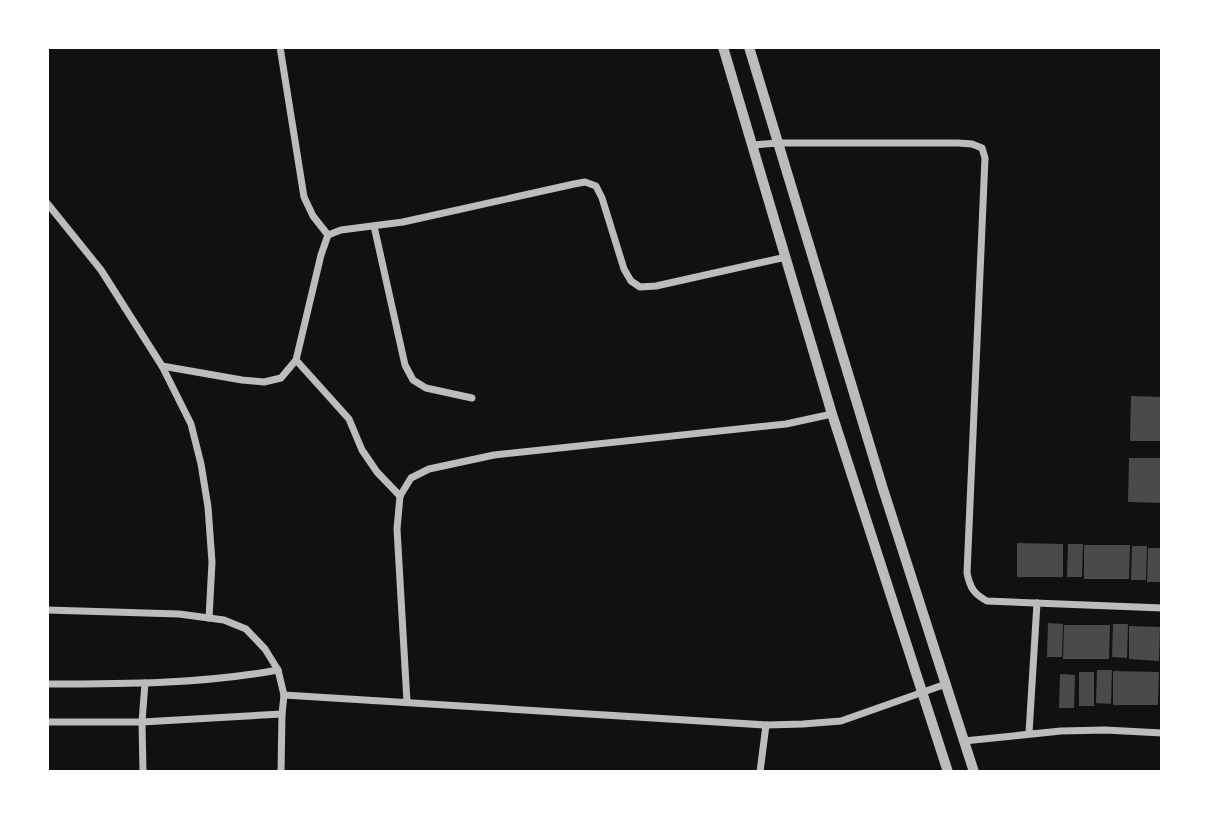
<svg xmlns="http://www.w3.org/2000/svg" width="1209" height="819" font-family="'Archivo Narrow',sans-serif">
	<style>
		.building { fill: #4a4a4a }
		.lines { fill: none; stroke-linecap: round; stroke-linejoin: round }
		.minor { stroke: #bcbcbc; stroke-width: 7 }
		.tertiary { stroke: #bcbcbc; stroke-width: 10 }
	</style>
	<rect width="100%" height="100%" fill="#111"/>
	<g class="building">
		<path d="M 1131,396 L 1162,397 L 1162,441 L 1130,441 Z"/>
		<path d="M 1129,458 L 1162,458 L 1162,503 L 1128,502 Z"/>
		<path d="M 1017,543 L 1063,544 L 1063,577 L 1017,577 Z"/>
		<path d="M 1068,544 L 1083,544 L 1082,577 L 1067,577 Z"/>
		<path d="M 1084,545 L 1130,545 L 1129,579 L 1084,579 Z"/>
		<path d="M 1132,546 L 1147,546 L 1146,580 L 1131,580 Z"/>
		<path d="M 1148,548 L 1162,548 L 1162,582 L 1147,582 Z"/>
		<path d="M 1048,623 L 1063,624 L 1062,657 L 1047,657 Z"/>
		<path d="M 1113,624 L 1128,624 L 1127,658 L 1112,657 Z"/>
		<path d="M 1064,625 L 1110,625 L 1109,659 L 1063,659 Z"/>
		<path d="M 1129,626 L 1160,627 L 1159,661 L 1129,659 Z"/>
		<path d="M 1097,670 L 1112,670 L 1111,704 L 1096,703 Z"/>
		<path d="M 1113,671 L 1159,672 L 1158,705 L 1113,705 Z"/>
		<rect x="1079" y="672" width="15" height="34"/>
		<path d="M 1060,674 L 1075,675 L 1074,708 L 1059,708 Z"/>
	</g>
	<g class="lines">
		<g class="minor">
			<path d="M 280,47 L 304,197 L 313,216 L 328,235"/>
			<path d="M 753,145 L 778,143 L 958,143 L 972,144 L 982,148 L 985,158 L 967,573 C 970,588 974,594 987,601 L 1162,608"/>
			<path d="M 47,203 L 101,270 L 162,366 L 191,424 L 201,464 L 208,507 L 212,562 L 209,618"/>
			<path d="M 374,226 L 405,365 L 413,380 L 426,388 L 472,398"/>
			<path d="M 296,360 L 349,419 L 362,450 L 377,472 L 400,496"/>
			<path d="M 162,366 L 242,380 L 264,382 L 281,378 L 296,360 L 321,255 L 328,235 L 341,230 L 403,222 L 574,184 L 585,182 L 596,186 L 602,198 L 624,269 L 631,281 L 640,287 L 656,286 L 786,257"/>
			<path d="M 47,610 L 179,614 L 224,620 L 246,629 L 265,649 L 278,670 L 284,695 L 282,714 L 281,772"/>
			<path d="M 47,684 C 124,684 202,684 278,670"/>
			<path d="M 284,695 L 766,725 L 803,724 L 841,721 L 946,684"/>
			<path d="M 407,702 L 397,529 L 400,496 L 411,478 L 429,469 L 494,455 L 786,424 L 832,414"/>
			<path d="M 47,722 L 142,722 L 282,714"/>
			<path d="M 1029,733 L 1037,603"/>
			<path d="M 964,741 L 1061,731 L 1105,730 L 1162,733"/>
			<path d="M 143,772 L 142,722 L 145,683"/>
			<path d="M 760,772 L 766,725"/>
		</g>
		<g class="tertiary">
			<path d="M 723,47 L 832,414 L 948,772"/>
			<path d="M 749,47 L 883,489 L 974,772"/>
		</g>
	</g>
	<rect width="1209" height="819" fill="none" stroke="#ffffff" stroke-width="98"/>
</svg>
